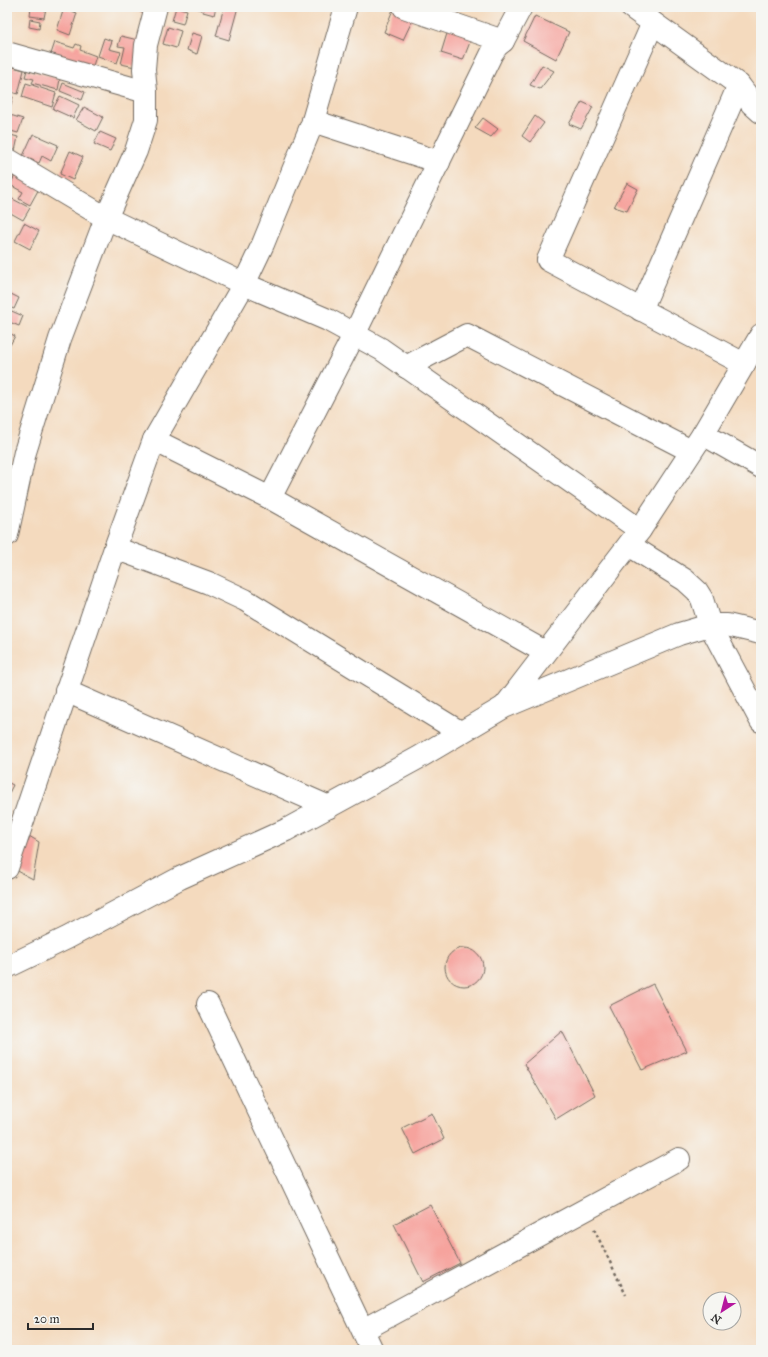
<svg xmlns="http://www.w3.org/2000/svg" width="768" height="1357" font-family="'IM FELL Great Primer',serif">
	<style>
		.building { fill: #f6a39d }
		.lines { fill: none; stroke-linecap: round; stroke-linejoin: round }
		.minor-casing { stroke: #71685e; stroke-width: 24 }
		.path { stroke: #71685e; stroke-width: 2.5; stroke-dasharray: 3 3; stroke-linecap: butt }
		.minor { stroke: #fff; stroke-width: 22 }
	</style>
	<rect width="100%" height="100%" fill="#f6f6f2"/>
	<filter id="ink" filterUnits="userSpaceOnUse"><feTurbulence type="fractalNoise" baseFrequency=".025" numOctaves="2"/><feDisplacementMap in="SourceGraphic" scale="8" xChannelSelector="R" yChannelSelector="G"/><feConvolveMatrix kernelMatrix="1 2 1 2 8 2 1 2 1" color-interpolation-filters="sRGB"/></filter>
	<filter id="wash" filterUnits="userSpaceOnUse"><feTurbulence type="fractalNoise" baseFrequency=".012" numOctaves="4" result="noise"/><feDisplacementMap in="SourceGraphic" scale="16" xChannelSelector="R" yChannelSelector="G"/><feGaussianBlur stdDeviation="0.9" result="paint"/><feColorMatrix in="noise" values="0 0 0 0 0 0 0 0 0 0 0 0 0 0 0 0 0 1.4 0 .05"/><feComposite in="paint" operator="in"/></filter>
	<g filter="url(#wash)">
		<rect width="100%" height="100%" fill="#f4dabe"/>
		<g id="blocks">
			<g class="building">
				<path d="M 31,7 L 46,8 L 44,18 L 30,16 Z"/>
				<path d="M 136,7 L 151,7 L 149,15 L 135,10 Z"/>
				<path d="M 176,7 L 187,10 L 183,24 L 172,21 Z"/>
				<path d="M 193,7 L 202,7 L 202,10 Z"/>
				<path d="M 205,7 L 216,7 L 214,15 L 203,12 Z"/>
				<path d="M 224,7 L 238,7 L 229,40 L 216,36 Z"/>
				<path d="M 394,7 L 414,17 L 403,40 L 384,32 Z"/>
				<path d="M 64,8 L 77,13 L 70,35 L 57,30 Z"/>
				<path d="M 535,16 L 569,32 L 556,59 L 523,41 Z"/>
				<path d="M 30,19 L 40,21 L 39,29 L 29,27 Z"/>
				<path d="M 168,27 L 181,31 L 176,48 L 163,44 Z"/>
				<path d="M 449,27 L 472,37 L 463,60 L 441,53 Z"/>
				<path d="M 192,33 L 202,36 L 197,54 L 187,50 Z"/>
				<path d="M 121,36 L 142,41 L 135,67 L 121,64 L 125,47 L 118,46 Z"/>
				<path d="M 104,38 L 112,41 L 109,49 L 121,52 L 117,63 L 98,56 Z"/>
				<path d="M 55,42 L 74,48 L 76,44 L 81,46 L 80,50 L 96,56 L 92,69 L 51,54 Z"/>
				<path d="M 542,65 L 554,71 L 540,89 L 530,85 Z"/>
				<path d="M 9,66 L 24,70 L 18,94 L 7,91 L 7,73 Z"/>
				<path d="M 27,70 L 60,79 L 58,90 L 32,83 L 34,79 L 25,77 Z"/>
				<path d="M 26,83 L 56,93 L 52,107 L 22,97 Z"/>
				<path d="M 63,83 L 85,92 L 82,100 L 60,91 Z"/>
				<path d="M 7,95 L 13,97 L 9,111 L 7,110 Z"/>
				<path d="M 60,96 L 79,105 L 73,118 L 53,109 Z"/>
				<path d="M 582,102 L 593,107 L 581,129 L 569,124 Z"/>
				<path d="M 84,107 L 103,117 L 96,131 L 76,120 Z"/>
				<path d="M 7,114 L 23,119 L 18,133 L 7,130 Z"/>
				<path d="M 535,116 L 544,123 L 530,142 L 522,136 Z"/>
				<path d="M 483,118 L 498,129 L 491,137 L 475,128 Z"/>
				<path d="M 100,132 L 116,139 L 110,151 L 94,144 Z"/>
				<path d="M 7,134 L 18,137 L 15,151 L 7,149 Z"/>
				<path d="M 33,134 L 58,145 L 51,161 L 42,156 L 39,163 L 23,156 Z"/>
				<path d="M 70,151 L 83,157 L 73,180 L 60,174 Z"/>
				<path d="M 7,166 L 16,171 L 7,187 Z"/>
				<path d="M 17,172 L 41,185 L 30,205 L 19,199 L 23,192 L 10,185 Z"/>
				<path d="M 627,183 L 638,189 L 627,211 L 614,207 Z"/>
				<path d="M 7,196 L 30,208 L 23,220 L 7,211 Z"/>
				<path d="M 24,223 L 39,231 L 30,249 L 15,241 Z"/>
				<path d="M 7,292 L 19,298 L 14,309 L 7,306 Z"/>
				<path d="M 7,309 L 23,316 L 19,326 L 7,321 Z"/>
				<path d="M 7,332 L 15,336 L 10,345 L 7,344 Z"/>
				<path d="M 7,782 L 13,785 L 7,797 Z"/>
				<path d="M 19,830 L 39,842 L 33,879 L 8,866 Z"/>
				<circle cx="464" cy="967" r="19"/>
				<path d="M 653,984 L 687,1051 L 642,1070 L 609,1006 Z"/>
				<path d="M 562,1031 L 595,1095 L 556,1119 L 524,1064 Z"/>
				<path d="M 432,1113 L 444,1139 L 415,1154 L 402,1128 Z"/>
				<path d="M 430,1205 L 460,1263 L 423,1282 L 394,1224 Z"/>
			</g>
		</g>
	</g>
	<g filter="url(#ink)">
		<use href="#blocks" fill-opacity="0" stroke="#71685e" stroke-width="1"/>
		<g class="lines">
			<g class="minor-casing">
				<g id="minor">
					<path d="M 404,7 L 503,41"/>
					<path d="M 631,7 L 739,85 L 746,94 L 751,103 L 761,112"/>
					<path d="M 653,23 L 548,260 L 744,364"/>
					<path d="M 7,53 L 146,92"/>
					<path d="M 313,121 L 439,162"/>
					<path d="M 7,159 L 106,218 L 244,284 L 328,320 L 381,349 L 640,530"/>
					<path d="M 641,310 L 739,85"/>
					<path d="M 406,367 L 467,335 L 691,451"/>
					<path d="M 703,434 L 761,467"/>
					<path d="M 154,440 L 270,498 L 545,652"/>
					<path d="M 270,498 L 354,335 L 492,53 L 497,46 L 503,41 L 521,7"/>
					<path d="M 7,535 L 25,452 L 60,339 L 106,218 L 136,151 L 146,120 L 146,92 L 144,69 L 146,45 L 156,7"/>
					<path d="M 629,545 L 685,580 L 697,591 L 702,599 L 710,625 L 761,721"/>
					<path d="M 115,548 L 209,583 L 245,600 L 460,732"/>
					<path d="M 66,691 L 329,807"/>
					<path d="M 505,706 L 640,530 L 703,434 L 761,335"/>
					<path d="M 7,868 L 115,548 L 154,440 L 244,284 L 263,244 L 312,124 L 346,7"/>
					<path d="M 7,967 L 67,938 L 180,878 L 286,830 L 418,758 L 504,707 L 679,634 L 710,625 L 727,625 L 761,633"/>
					<path d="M 208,1004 L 372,1350"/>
					<path d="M 363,1330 L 679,1159"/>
				</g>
			</g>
			<path class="path" d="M 594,1229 L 626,1295"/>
			<use href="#minor" class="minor"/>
		</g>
	</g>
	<rect width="768" height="1357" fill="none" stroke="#f6f6f2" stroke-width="24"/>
	<g transform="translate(722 1311) rotate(216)"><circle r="19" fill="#f6f6f2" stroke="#a5a5a2"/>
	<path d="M0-3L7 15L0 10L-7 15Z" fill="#b5179e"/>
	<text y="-6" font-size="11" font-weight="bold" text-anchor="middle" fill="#2b2b2b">N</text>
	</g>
	<path d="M28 1323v6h65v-6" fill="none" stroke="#2b2b2b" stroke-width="2"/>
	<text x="34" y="1323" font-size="12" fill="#2b2b2b" stroke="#f6f6f2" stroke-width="3" paint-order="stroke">20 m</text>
</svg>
